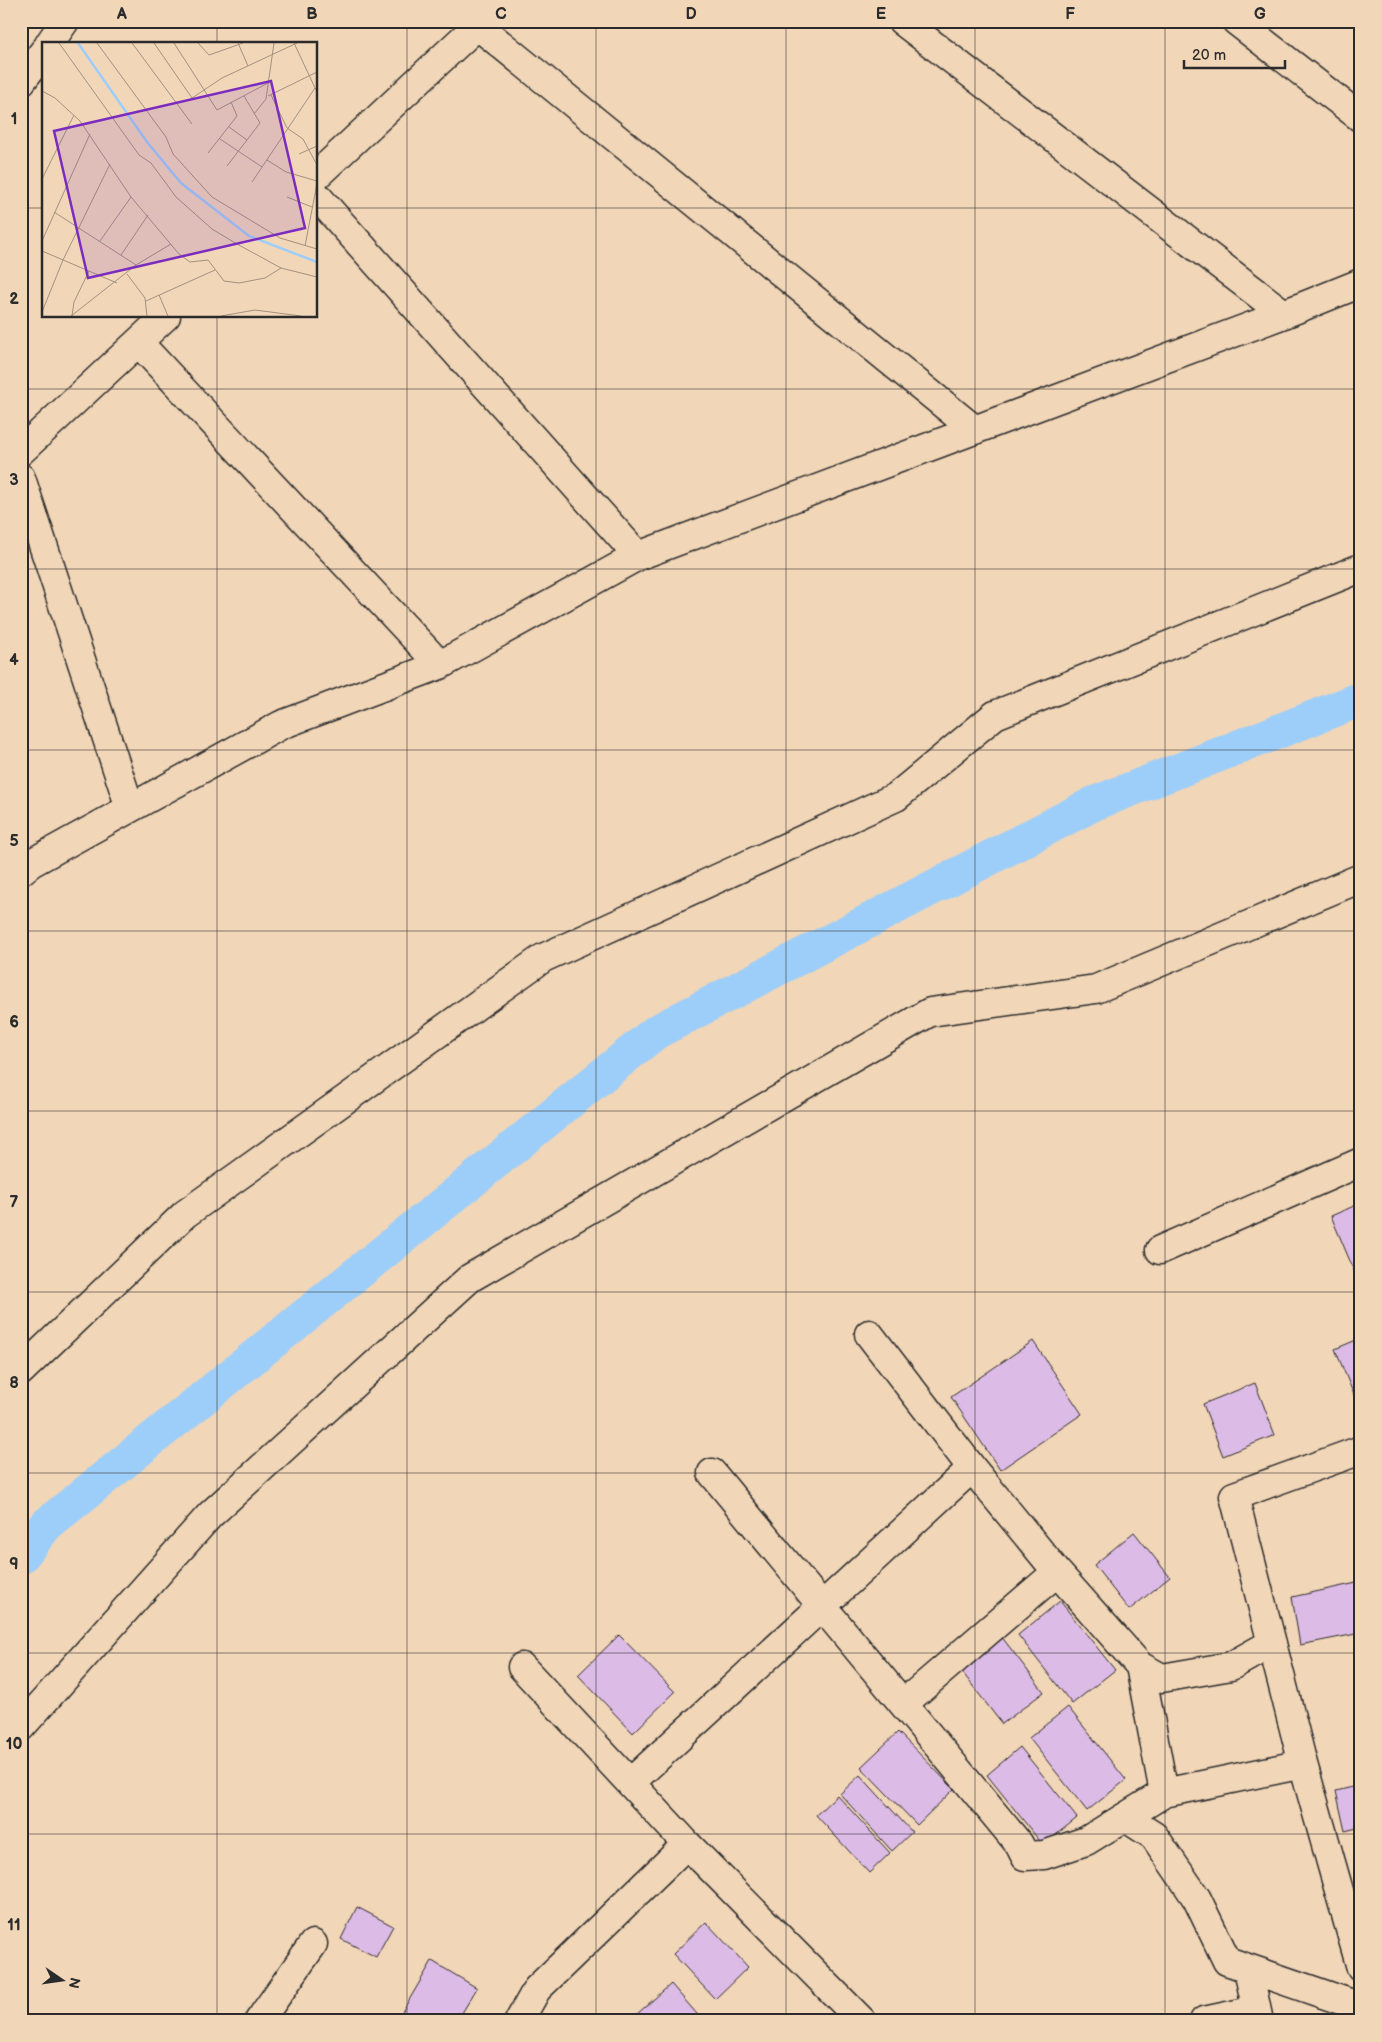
<svg xmlns="http://www.w3.org/2000/svg" width="1382" height="2042" viewBox="0 0 1382 2042" font-family="'Balsamiq Sans',sans-serif">
<style>
.lines{fill:none;stroke-linecap:round;stroke-linejoin:round}
.canal{stroke:#9dcef9;stroke-width:35}
.building{fill:#dcbbe6;stroke:#2b2b2b}
.street-casing{stroke:#2b2b2b;stroke-width:31}
.street{stroke:#f1d6b8;stroke-width:28}
.grid{fill:none;stroke:#2b2b2b;stroke-width:1;stroke-opacity:0.55}
.inset-river{fill:none;stroke:#9dcef9;stroke-width:2.5}
.inset-road{fill:none;stroke:#a29280;stroke-width:1}
.view{fill:#7b2cbf;fill-opacity:0.15;stroke:#7b2cbf;stroke-width:2.5}
.inset-edge{fill:none;stroke:#2b2b2b;stroke-width:2.5}
.neatline{fill:none;stroke:#2b2b2b;stroke-width:2}
.grid-label{font-size:16px;text-anchor:middle;font-weight:bold;fill:#2b2b2b}
</style>
<rect width="100%" height="100%" fill="#f1d6b8"/>
<filter id="ink" filterUnits="userSpaceOnUse"><feTurbulence type="fractalNoise" baseFrequency=".02" numOctaves="2"/><feDisplacementMap in="SourceGraphic" scale="10" xChannelSelector="R" yChannelSelector="G"/><feConvolveMatrix kernelMatrix="1 2 1 2 8 2 1 2 1" color-interpolation-filters="sRGB"/></filter>
<g filter="url(#ink)">
<g class="lines">
<!-- canal -->
<path class="canal" d="M 21,1557 L 46,1525 L 656,1032 L 1093,804 L 1361,699"/>
</g>
<!-- building -->
<path class="building" d="M 1361,1203 L 1361,1287 L 1331,1216 Z
M 1361,1338 L 1361,1412 L 1335,1349 Z
M 1033,1341 L 1082,1414 L 1000,1470 L 951,1397 Z
M 1255,1383 L 1275,1435 L 1223,1456 L 1203,1404 Z
M 1134,1532 L 1170,1577 L 1129,1610 L 1094,1565 Z
M 1361,1582 L 1361,1633 L 1300,1645 L 1292,1597 Z
M 1060,1601 L 1115,1670 L 1072,1704 L 1018,1635 Z
M 619,1635 L 675,1692 L 633,1733 L 578,1675 Z
M 1001,1636 L 1044,1692 L 1002,1724 L 959,1668 Z
M 1068,1707 L 1126,1780 L 1087,1811 L 1029,1738 Z
M 898,1732 L 954,1789 L 917,1825 L 861,1767 Z
M 1020,1747 L 1077,1818 L 1043,1845 L 987,1775 Z
M 860,1775 L 912,1832 L 892,1851 L 840,1794 Z
M 1361,1785 L 1361,1827 L 1345,1831 L 1336,1791 Z
M 837,1795 L 890,1853 L 869,1873 L 816,1815 Z
M 1361,1889 L 1361,1931 L 1354,1890 Z
M 357,1907 L 393,1926 L 376,1957 L 341,1939 Z
M 706,1922 L 748,1967 L 715,1999 L 673,1954 Z
M 432,1961 L 477,1988 L 459,2018 L 463,2021 L 405,2021 L 399,2017 Z
M 671,1984 L 703,2021 L 643,2021 L 637,2014 Z"/>
<g class="lines">
<!-- street casing -->
<g class="street-casing">
<path id="street" d="M 472,21 L 975,430
M 902,21 L 1284,314
M 1236,21 L 1361,118
M 49,44 L 65,21
M 21,82 L 44,51
M 316,176 L 482,21
M 316,195 L 638,556
M 138,342 L 440,665
M 21,451 L 166,316
M 21,478 L 130,808
M 21,871 L 31,863 L 281,725 L 440,665 L 638,556 L 1284,314 L 1361,283
M 1160,1250 L 1361,1162
M 869,1334 L 972,1468 L 1057,1572 L 1140,1666 L 1162,1678 L 1231,1666 L 1272,1643
M 21,1371 L 185,1214 L 543,958 L 896,797 L 995,715 L 1361,568
M 1361,1450 L 1234,1496 L 1303,1764 L 1361,1968
M 712,1473 L 1019,1844 L 1025,1856 L 1044,1855 L 1086,1841 L 1164,1793 L 1303,1764
M 1140,1666 L 1164,1793
M 522,1667 L 687,1844 L 862,2021
M 903,1704 L 1057,1572
M 21,1727 L 210,1515 L 470,1278 L 930,1012 L 1096,989 L 1361,878
M 630,1783 L 972,1468
M 1126,1818 L 1154,1836 L 1197,1899 L 1227,1961 L 1361,2007
M 1248,1969 L 1259,2021
M 259,2021 L 313,1944
M 519,2021 L 537,1989 L 687,1844
M 1204,2021 L 1256,2010"/>
</g>
<!-- street -->
<use href="#street" class="street"/>
</g>
</g>
<!-- grid -->
<path class="grid" d="M 217,21 L 217,44M 407,21 L 407,2021M 596,21 L 596,2021M 786,21 L 786,2021M 975,21 L 975,2021M 1165,21 L 1165,2021M 21,208 L 44,208M 316,208 L 1361,208M 217,316 L 217,2021M 21,389 L 1361,389M 21,569 L 1361,569M 21,750 L 1361,750M 21,931 L 1361,931M 21,1111 L 1361,1111M 21,1292 L 1361,1292M 21,1473 L 1361,1473M 21,1653 L 1361,1653M 21,1834 L 1361,1834"/>
<!-- overview -->
<g transform="translate(42 42)">
<rect width="275" height="275" fill="#f1d6b8"/>
<path class="inset-river" d="M 36,1 L 105,100 L 139,141 L 207,194 L 275,220"/>
<path class="inset-road" d="M 17,1 L 97,113 L 109,121 L 134,155 L 170,187 L 195,202 L 239,226 L 275,235M 55,1 L 124,95 L 131,112 L 170,155 L 238,196 L 275,207M 90,1 L 150,82M 112,1 L 150,56 L 180,36 L 255,1M 132,1 L 175,68 L 226,41M 156,1 L 167,13 L 201,1M 196,1 L 206,24M 252,1 L 274,48M 0,49 L 13,56 L 38,79 L 89,155 L 137,212 L 148,220 L 166,218 L 182,239 L 197,241 L 223,236 L 239,226M 229,53 L 245,86 L 261,97 L 275,123M 226,54 L 275,30M 212,72 L 224,57 L 232,1M 187,85 L 205,98M 178,97 L 220,125M 166,111 L 195,74 L 189,60M 257,112 L 275,104M 225,118 L 244,130 L 275,139 L 273,152M 185,124 L 218,81 L 202,54M 0,137 L 32,73M 210,140 L 273,46M 245,155 L 270,165M 12,170 L 94,223M 0,199 L 48,92M 58,199 L 89,155M 263,204 L 273,152 L 275,152M 0,209 L 75,241M 79,213 L 106,173M 85,232 L 103,256 L 105,274M 117,253 L 126,274M 104,259 L 173,228M 0,270 L 21,218 L 68,122M 29,274 L 94,223 L 129,202M 30,274 L 32,260 L 47,229M 179,274 L 213,268 L 259,274"/>
<path class="view" d="M 229,39 L 263,186 L 46,236 L 12,89 Z"/>
<rect width="275" height="275" class="inset-edge"/>
</g>
<!-- margin -->
<rect width="1382" height="2042" fill="none" stroke="#f1d6b8" stroke-width="55"/>
<!-- north arrow -->
<g transform="translate(62 1980) rotate(103)" stroke="#f1d6b8" stroke-width="4" paint-order="stroke">
<path d="M0-4L9 19L0 12L-9 19Z" fill="#2b2b2b"/>
<text y="-8" font-size="14" font-weight="bold" text-anchor="middle" fill="#2b2b2b">N</text>
</g>
<!-- scale -->
<path d="M1184 60v8h101v-8" fill="none" stroke="#2b2b2b" stroke-width="2.5"/>
<text x="1192" y="60" font-size="15" fill="#2b2b2b" stroke="#f1d6b8" stroke-width="4" paint-order="stroke">20 m</text>
<rect x="28" y="28" width="1326" height="1986" class="neatline"/>
<g class="grid-label">
<text x="122" y="19">A</text>
<text x="312" y="19">B</text>
<text x="501" y="19">C</text>
<text x="691" y="19">D</text>
<text x="881" y="19">E</text>
<text x="1070" y="19">F</text>
<text x="1260" y="19">G</text>
<text x="14" y="124">1</text>
<text x="14" y="304">2</text>
<text x="14" y="485">3</text>
<text x="14" y="665">4</text>
<text x="14" y="846">5</text>
<text x="14" y="1027">6</text>
<text x="14" y="1207">7</text>
<text x="14" y="1388">8</text>
<text x="14" y="1569">9</text>
<text x="14" y="1749">10</text>
<text x="14" y="1930">11</text>
</g>
</svg>
